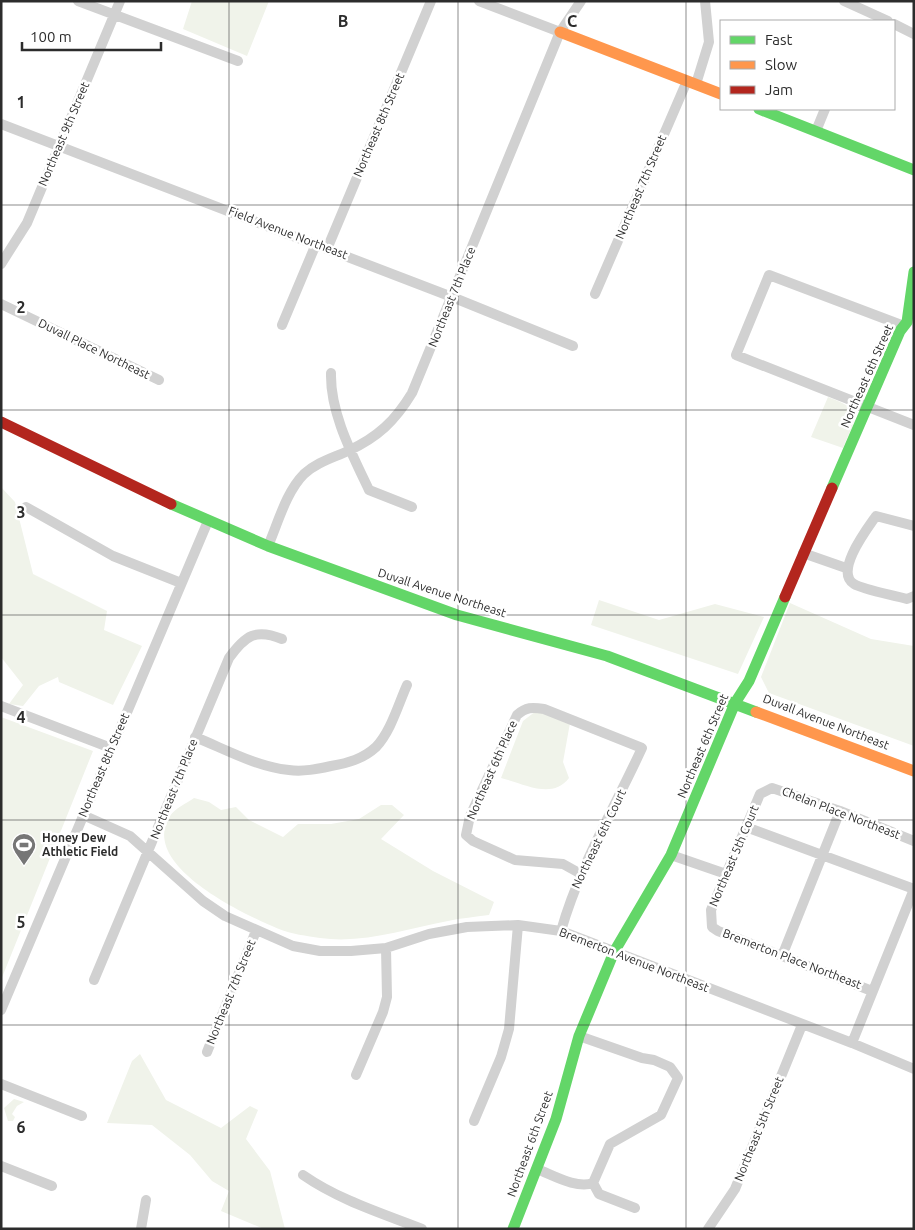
<svg xmlns="http://www.w3.org/2000/svg" width="915" height="1230" viewBox="0 0 915 1230" font-family="Ubuntu,sans-serif">
<style>
.green{fill:#f0f3ea}
.lines{fill:none;stroke-linecap:round;stroke-linejoin:round}
.street{stroke:#d1d1d1;stroke-width:10}
.fast{stroke:#63d668;stroke-width:11}
.slow{stroke:#ff974d;stroke-width:11}
.jam{stroke:#b3261e;stroke-width:11}
.grid{fill:none;stroke:#2c2c2c;stroke-width:1;stroke-opacity:0.55}
.labels{text-anchor:middle;stroke-width:5;stroke-linejoin:round;paint-order:stroke}
.street-label{font-size:12px;fill:#2c2c2c;stroke:#fff}
.poi-label{font-size:12px;font-weight:bold;fill:#2c2c2c;stroke:#fff;text-anchor:start}
.grid-label{font-size:16px;text-anchor:middle;font-weight:bold;fill:#2c2c2c;stroke:#fff;stroke-width:5;stroke-linejoin:round;paint-order:stroke}
</style>
<rect width="100%" height="100%" fill="#fff"/>
<!-- green -->
<path class="green" d="M 192,1 L 269,1 L 247,56 L 183,29 Z
M 828,397 C 866,412 857,413 843,448 L 811,437 Z
M 1,487 L 15,502 L 33,574 L 107,611 L 104,630 L 142,646 L 113,705 L 59,682 L 58,677 L 39,686 L 23,706 L 9,704 L 23,685 L 1,657 Z
M 599,600 L 659,620 L 715,604 L 764,617 L 738,674 L 591,625 Z
M 790,603 L 871,639 L 914,646 L 914,746 L 769,693 L 761,677 Z
M 536,711 L 570,723 L 563,762 L 569,778 C 552,800 525,784 501,778 L 523,721 Z
M 1,717 L 93,751 L 1,980 Z
M 194,798 L 209,802 L 221,810 L 236,807 L 249,820 L 283,837 L 298,824 L 331,824 L 359,819 L 381,805 L 392,805 L 404,815 L 381,839 L 433,871 L 494,902 L 489,915 C 475,917 461,918 448,921 C 405,929 364,944 320,938 C 307,936 291,934 279,929 C 245,915 138,865 170,816 C 174,809 187,803 194,798 Z
M 140,1054 L 166,1100 L 221,1128 L 250,1106 L 258,1110 L 246,1139 L 270,1171 L 285,1229 L 264,1229 L 221,1211 L 229,1191 L 212,1181 L 190,1155 L 152,1125 L 107,1123 L 132,1061 Z
M 14,1099 L 24,1102 L 17,1106 L 12,1114 L 15,1117 L 13,1121 L 8,1121 L 4,1108 Z"/>
<g class="lines">
<!-- street -->
<path class="street" d="M 78,1 L 238,61
M 479,1 L 560,32
M 844,1 L 888,21
M 894,24 L 914,34
M 696,84 L 709,42 L 705,1
M 1,124 L 452,297 L 573,346
M 816,131 L 825,109
M 327,249 L 431,1
M 1,264 L 27,223 L 120,1
M 595,294 L 687,81
M 1,304 L 159,380
M 282,325 L 316,244
M 904,326 L 769,275 L 736,355 L 914,425
M 331,373 C 330,413 352,454 369,490 L 412,507
M 26,507 L 113,556 L 181,583
M 914,526 L 876,516 C 867,529 834,572 854,584 C 864,590 894,595 907,599 L 914,596
M 268,546 C 278,523 286,492 304,474 C 317,462 333,458 348,451 C 378,437 395,421 412,393 L 560,32 L 581,1
M 803,553 L 846,568
M 1,706 L 111,748
M 195,737 C 225,749 257,767 289,770 C 303,772 317,769 331,766 C 348,763 363,759 376,747 C 391,731 398,705 407,685
M 83,815 L 130,836 L 203,901 L 225,916 L 293,946 L 320,951 L 351,951 L 386,948 L 429,934 L 467,927 L 518,925 L 561,931 L 852,1043 L 914,1069
M 746,827 L 914,889
M 671,855 L 726,874
M 561,931 C 579,867 614,809 642,748 L 544,709 C 532,707 526,707 517,715 L 470,816 L 466,835 L 473,841 L 515,860 L 563,864 L 581,874
M 782,956 L 840,811
M 94,980 L 229,658 C 245,636 255,628 282,639
M 872,991 L 718,931 L 712,927 L 711,910 L 760,794 L 772,788 L 840,811 L 914,841
M 1,1010 L 208,521
M 579,1036 L 642,1058 L 654,1060 L 670,1067 L 678,1078 L 661,1115 L 610,1144 L 593,1183
M 852,1043 L 914,889
M 207,1052 L 256,931
M 356,1075 L 383,1012 L 387,997 L 386,948
M 1,1084 L 82,1116
M 474,1121 L 501,1057 L 509,1029 L 518,925
M 1,1166 L 52,1186
M 537,1169 C 553,1175 576,1189 593,1183 L 599,1194 L 635,1208
M 303,1175 C 339,1200 381,1213 422,1229
M 141,1229 L 146,1200
M 708,1229 L 735,1189 L 802,1025"/>
<!-- fast -->
<path class="fast" d="M 759,109 L 914,170
M 832,488 L 900,331 L 907,322 L 914,272
M 171,504 L 268,546 L 457,615 L 607,656 L 756,712
M 513,1229 L 556,1119 L 579,1036 L 614,952 L 671,855 L 735,703 L 749,681 L 785,597"/>
<!-- slow -->
<path class="slow" d="M 560,32 L 721,94
M 756,712 L 914,771"/>
<!-- jam -->
<path class="jam" d="M 1,422 L 171,504
M 785,597 L 832,488"/>
</g>
<!-- grid -->
<path class="grid" d="M 229,1 L 229,1229M 458,1 L 458,1229M 686,1 L 686,1229M 1,205 L 914,205M 1,410 L 914,410M 1,615 L 914,615M 1,820 L 914,820M 1,1025 L 914,1025"/>
<!-- icons -->
<defs>
<g id="stadium-pin" transform="scale(1.25)"><path d="M0 17L-7.5 6A9.5 9.5 0 1 1 7.5 6Z" fill="#767676" stroke="#fff"/><path d="M0-5a6.5 5 0 1 0 0 10a6.5 5 0 1 0 0-10ZM-3.5-1.8h7v3.6h-7Z" fill="#fff"/></g>
</defs>
<g fill-rule="evenodd">
<use href="#stadium-pin" x="24" y="845"/>
</g>
<g class="labels">
<!-- street labels -->
<g class="street-label">
<text transform="translate(379 125) rotate(-67)" y="4">Northeast 8th Street</text>
<text transform="translate(64 134) rotate(-67)" y="4">Northeast 9th Street</text>
<text transform="translate(641 187) rotate(-67)" y="4">Northeast 7th Street</text>
<text transform="translate(288 233) rotate(21)" y="4">Field Avenue Northeast</text>
<text transform="translate(452 297) rotate(-68)" y="4">Northeast 7th Place</text>
<text transform="translate(94 349) rotate(26)" y="4">Duvall Place Northeast</text>
<text transform="translate(867 376) rotate(-66)" y="4">Northeast 6th Street</text>
<text transform="translate(442 593) rotate(18)" y="4">Duvall Avenue Northeast</text>
<text transform="translate(826 722) rotate(21)" y="4">Duvall Avenue Northeast</text>
<text transform="translate(703 746) rotate(-67)" y="4">Northeast 6th Street</text>
<text transform="translate(104 765) rotate(-67)" y="4">Northeast 8th Street</text>
<text transform="translate(492 770) rotate(-66)" y="4">Northeast 6th Place</text>
<text transform="translate(174 789) rotate(-68)" y="4">Northeast 7th Place</text>
<text transform="translate(841 813) rotate(21)" y="4">Chelan Place Northeast</text>
<text transform="translate(599 839) rotate(-64)" y="4">Northeast 6th Court</text>
<text transform="translate(734 856) rotate(-67)" y="4">Northeast 5th Court</text>
<text transform="translate(792 959) rotate(21)" y="4">Bremerton Place Northeast</text>
<text transform="translate(634 960) rotate(21)" y="4">Bremerton Avenue Northeast</text>
<text transform="translate(231 992) rotate(-68)" y="4">Northeast 7th Street</text>
<text transform="translate(759 1129) rotate(-68)" y="4">Northeast 5th Street</text>
<text transform="translate(530 1144) rotate(-70)" y="4">Northeast 6th Street</text>
</g>
<!-- poi labels -->
<g class="poi-label">
<text x="42" y="842">Honey Dew<tspan x="42" dy="14">Athletic Field</tspan></text>
</g>
</g>
<g class="grid-label">
<text x="343" y="27">B</text>
<text x="572" y="27">C</text>
<text x="21" y="108">1</text>
<text x="21" y="313">2</text>
<text x="21" y="518">3</text>
<text x="21" y="723">4</text>
<text x="21" y="928">5</text>
<text x="21" y="1133">6</text>
</g>
<!-- border -->
<rect width="915" height="1230" fill="none" stroke="#2c2c2c" stroke-width="5"/>
<!-- legend -->
<rect x="720" y="20" width="175" height="90" fill="#ffffff" stroke="#ababab"/>
<rect x="730" y="36" width="25" height="8" fill="#63d668" stroke="#ababab"/>
<text x="765" y="45" font-size="15" fill="#2c2c2c">Fast</text>
<rect x="730" y="61" width="25" height="8" fill="#ff974d" stroke="#ababab"/>
<text x="765" y="70" font-size="15" fill="#2c2c2c">Slow</text>
<rect x="730" y="86" width="25" height="8" fill="#b3261e" stroke="#ababab"/>
<text x="765" y="95" font-size="15" fill="#2c2c2c">Jam</text>
<!-- scale -->
<path d="M22 42v8h139v-8" fill="none" stroke="#2c2c2c" stroke-width="2.5"/>
<text x="30" y="42" font-size="15" fill="#2c2c2c" stroke="#ffffff" stroke-width="4" paint-order="stroke">100 m</text>
</svg>
